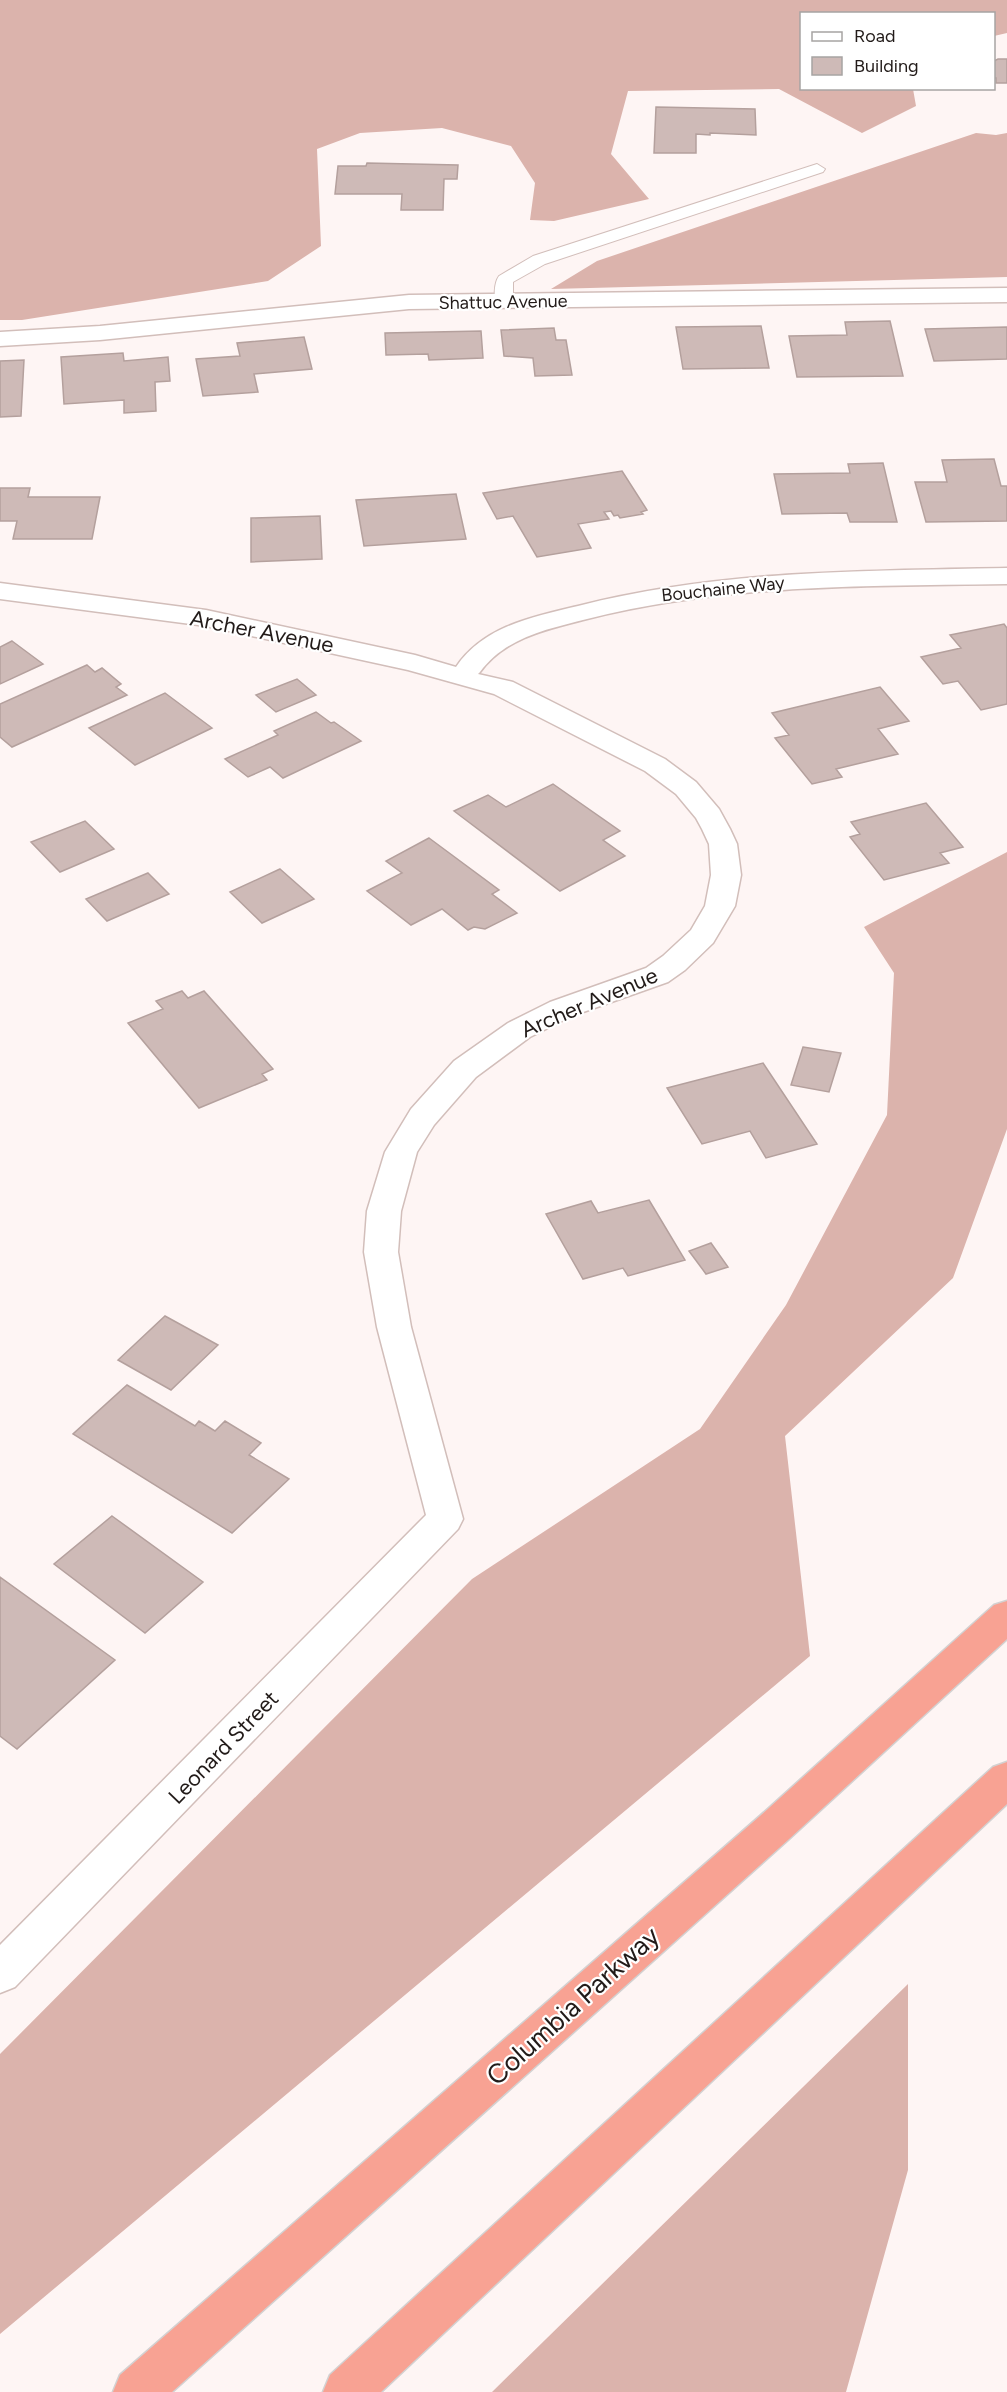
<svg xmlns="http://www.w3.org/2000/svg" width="1007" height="2392" viewBox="0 0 1007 2392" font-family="Figtree,sans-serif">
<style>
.forest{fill:#dbb3ac}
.building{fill:#cebab7;stroke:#b4a09d;stroke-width:1.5}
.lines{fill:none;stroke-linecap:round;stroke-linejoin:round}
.lane-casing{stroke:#d2beba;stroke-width:2}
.street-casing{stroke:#d2beba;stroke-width:3}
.highway-casing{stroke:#d3d1d1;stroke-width:3}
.lane{fill:#fff;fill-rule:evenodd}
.street{fill:#fff;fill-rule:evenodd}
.highway{fill:#f8a293;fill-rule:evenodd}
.labels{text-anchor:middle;stroke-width:4.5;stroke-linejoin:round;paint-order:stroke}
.far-street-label{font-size:18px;fill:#221b19;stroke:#fff}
.street-label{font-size:22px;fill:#221b19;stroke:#fff}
.near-street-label{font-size:27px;fill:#221b19;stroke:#fff}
</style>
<rect width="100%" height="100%" fill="#fef5f4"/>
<!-- forest -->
<path class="forest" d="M 0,0 L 1007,0 L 1007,33 L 994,36 L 994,14 L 802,14 L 802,88 L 913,89 L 916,106 L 862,133 L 779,89 L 628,91 L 611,154 L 649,199 L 554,221 L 530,220 L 535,183 L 511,146 L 442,128 L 360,133 L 317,149 L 321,246 L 268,281 L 22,320 L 0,320 Z
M 976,133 L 996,135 L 1007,133 L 1007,277 L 551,289 L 597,261 Z
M 1007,852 L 1007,1129 L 953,1278 L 785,1436 L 810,1656 L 0,2334 L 0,2054 L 472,1579 L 700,1429 L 786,1305 L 887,1115 L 894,973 L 864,927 Z
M 908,1984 L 908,2170 L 846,2392 L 492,2392 Z"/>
<!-- building -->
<path class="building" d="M 998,59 L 1007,59 L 1007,83 L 996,83 L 996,78 L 994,78 L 994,61 Z
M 656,107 L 755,109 L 756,135 L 710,133 L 710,135 L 696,134 L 696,153 L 654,153 Z
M 367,163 L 458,165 L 457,179 L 444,179 L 443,210 L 401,210 L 402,194 L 335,194 L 338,166 L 366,166 Z
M 890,321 L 903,376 L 797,377 L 789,336 L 847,335 L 845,322 Z
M 761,326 L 769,368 L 683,369 L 676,327 Z
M 1007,327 L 1007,359 L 934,361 L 925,329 Z
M 554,328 L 556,340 L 566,340 L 572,375 L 535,376 L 533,358 L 504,356 L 501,330 Z
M 481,331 L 483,358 L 429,360 L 428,354 L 386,355 L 385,333 Z
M 304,337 L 312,369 L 254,374 L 258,392 L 203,396 L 196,359 L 240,356 L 237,343 Z
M 123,353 L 124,361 L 168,357 L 170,381 L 155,382 L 156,411 L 124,413 L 124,400 L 64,404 L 61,357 Z
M 24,360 L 21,416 L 0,417 L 0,361 Z
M 994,459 L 1001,486 L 1007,486 L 1007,521 L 926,522 L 915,482 L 947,482 L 942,460 Z
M 883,463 L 897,522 L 850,522 L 847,513 L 782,514 L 774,474 L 850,473 L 848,464 Z
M 622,471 L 647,510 L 641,512 L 643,514 L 620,518 L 618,515 L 614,516 L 611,511 L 604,512 L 609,519 L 578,524 L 591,548 L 537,557 L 513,516 L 497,519 L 483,493 Z
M 0,488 L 30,488 L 28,497 L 100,497 L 92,539 L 13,539 L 17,521 L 0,521 Z
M 456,494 L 466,539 L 364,546 L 356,500 Z
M 320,516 L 322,559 L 251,562 L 251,518 Z
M 1004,624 L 1007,628 L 1007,704 L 981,710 L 958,681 L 943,684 L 921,657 L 961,648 L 950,635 Z
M 12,641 L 43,664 L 0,684 L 0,647 Z
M 87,665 L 95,672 L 102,668 L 121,684 L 116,687 L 127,695 L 12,747 L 0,737 L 0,704 Z
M 297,679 L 316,695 L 276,712 L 256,695 Z
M 880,687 L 909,721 L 878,729 L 898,754 L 836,769 L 842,777 L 812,784 L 775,738 L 789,735 L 772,713 Z
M 165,693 L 212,728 L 135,765 L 89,728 Z
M 316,712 L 331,723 L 334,722 L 361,741 L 283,778 L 270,767 L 248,777 L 225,759 L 278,735 L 274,731 Z
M 553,784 L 620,831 L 603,840 L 625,856 L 560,891 L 454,811 L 488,795 L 506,807 Z
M 926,803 L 963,847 L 940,853 L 949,863 L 884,880 L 850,837 L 860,834 L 851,822 Z
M 85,821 L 114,849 L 60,872 L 31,842 Z
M 429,838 L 499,890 L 492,894 L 517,913 L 485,929 L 474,927 L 468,930 L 442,909 L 411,925 L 367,891 L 402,873 L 386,861 Z
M 280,869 L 314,899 L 262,923 L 230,892 Z
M 148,873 L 169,894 L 107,921 L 86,899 Z
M 182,991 L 188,998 L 204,991 L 273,1069 L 262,1074 L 267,1080 L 199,1108 L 128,1023 L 163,1009 L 156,1001 Z
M 803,1047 L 841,1053 L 829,1092 L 791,1085 Z
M 763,1063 L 817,1144 L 766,1158 L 750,1131 L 702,1144 L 667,1088 Z
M 649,1200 L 685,1260 L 628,1276 L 623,1268 L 583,1279 L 546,1214 L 591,1201 L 598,1213 Z
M 711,1243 L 728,1267 L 706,1274 L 689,1251 Z
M 165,1316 L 218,1345 L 171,1390 L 118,1360 Z
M 127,1385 L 195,1426 L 199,1421 L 215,1431 L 225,1421 L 261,1443 L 249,1455 L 289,1479 L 232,1533 L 73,1434 Z
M 112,1516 L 203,1582 L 145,1633 L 54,1564 Z
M 0,1577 L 115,1660 L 17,1749 L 0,1736 Z"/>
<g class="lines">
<!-- lane casing -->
<g class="lane-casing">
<path id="lane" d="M 817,164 L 825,169 L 823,172 L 545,264 L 513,282 L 513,302 L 510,306 L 498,306 C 493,299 494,283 499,276 L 533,256 Z"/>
</g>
<!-- street casing -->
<g class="street-casing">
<path id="street" d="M 1007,288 L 1007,302 L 409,309 L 100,340 L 0,346 L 0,332 L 100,326 L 409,295 Z
M 1007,568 L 1007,584 C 866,586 725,584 587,619 C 548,629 506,637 480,672 L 478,674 L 513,682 L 665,759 L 696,782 L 719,809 L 730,829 L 737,844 L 741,875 L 735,906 L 713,943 L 685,970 L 668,982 L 572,1016 L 530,1037 L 476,1077 L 434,1125 L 417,1152 L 401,1211 L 398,1252 L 411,1327 L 463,1519 L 458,1529 L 15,1987 L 0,1993 L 0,1945 L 426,1515 L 377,1327 L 364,1252 L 367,1211 L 385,1152 L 411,1109 L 454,1061 L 508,1023 L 550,1002 L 646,968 L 663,956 L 691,930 L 705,906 L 711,875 L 709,844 L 702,829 L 696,818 L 676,794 L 645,771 L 494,694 L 408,670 L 206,626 L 0,599 L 0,583 L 206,610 L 415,655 L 456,667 C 484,626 532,617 578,606 C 719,570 862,571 1007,568 Z"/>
</g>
<!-- highway casing -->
<g class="highway-casing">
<path id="highway" d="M 1007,1601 L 1007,1639 L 788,1840 L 172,2392 L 113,2392 L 120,2375 L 760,1816 L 994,1605 Z
M 1007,1762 L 1007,1804 L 381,2392 L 323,2392 L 330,2375 L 993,1767 Z"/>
</g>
<!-- lane -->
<use href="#lane" class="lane"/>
<!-- street -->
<use href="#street" class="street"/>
<!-- highway -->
<use href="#highway" class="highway"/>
</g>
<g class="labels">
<!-- far-street labels -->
<g class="far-street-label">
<text transform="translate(503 302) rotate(-1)" y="6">Shattuc Avenue</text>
<text transform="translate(723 589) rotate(-6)" y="6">Bouchaine Way</text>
</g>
<!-- street labels -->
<g class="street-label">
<text transform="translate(262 631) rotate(11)" y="8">Archer Avenue</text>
<text transform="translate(589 1002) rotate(-23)" y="8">Archer Avenue</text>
<text transform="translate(223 1747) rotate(-46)" y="8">Leonard Street</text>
</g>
<!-- near-street labels -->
<g class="near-street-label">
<text transform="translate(573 2006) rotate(-42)" y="9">Columbia Parkway</text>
</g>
</g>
<!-- legend -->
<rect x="800" y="12" width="195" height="78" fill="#ffffff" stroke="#a7a4a3" stroke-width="1.5"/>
<rect x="812" y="32" width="30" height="9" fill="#ffffff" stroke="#a7a4a3" stroke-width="1.5"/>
<text x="854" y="42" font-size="18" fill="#221b19">Road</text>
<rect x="812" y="57" width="30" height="18" fill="#cebab7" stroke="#a7a4a3" stroke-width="1.5"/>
<text x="854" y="72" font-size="18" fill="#221b19">Building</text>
</svg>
